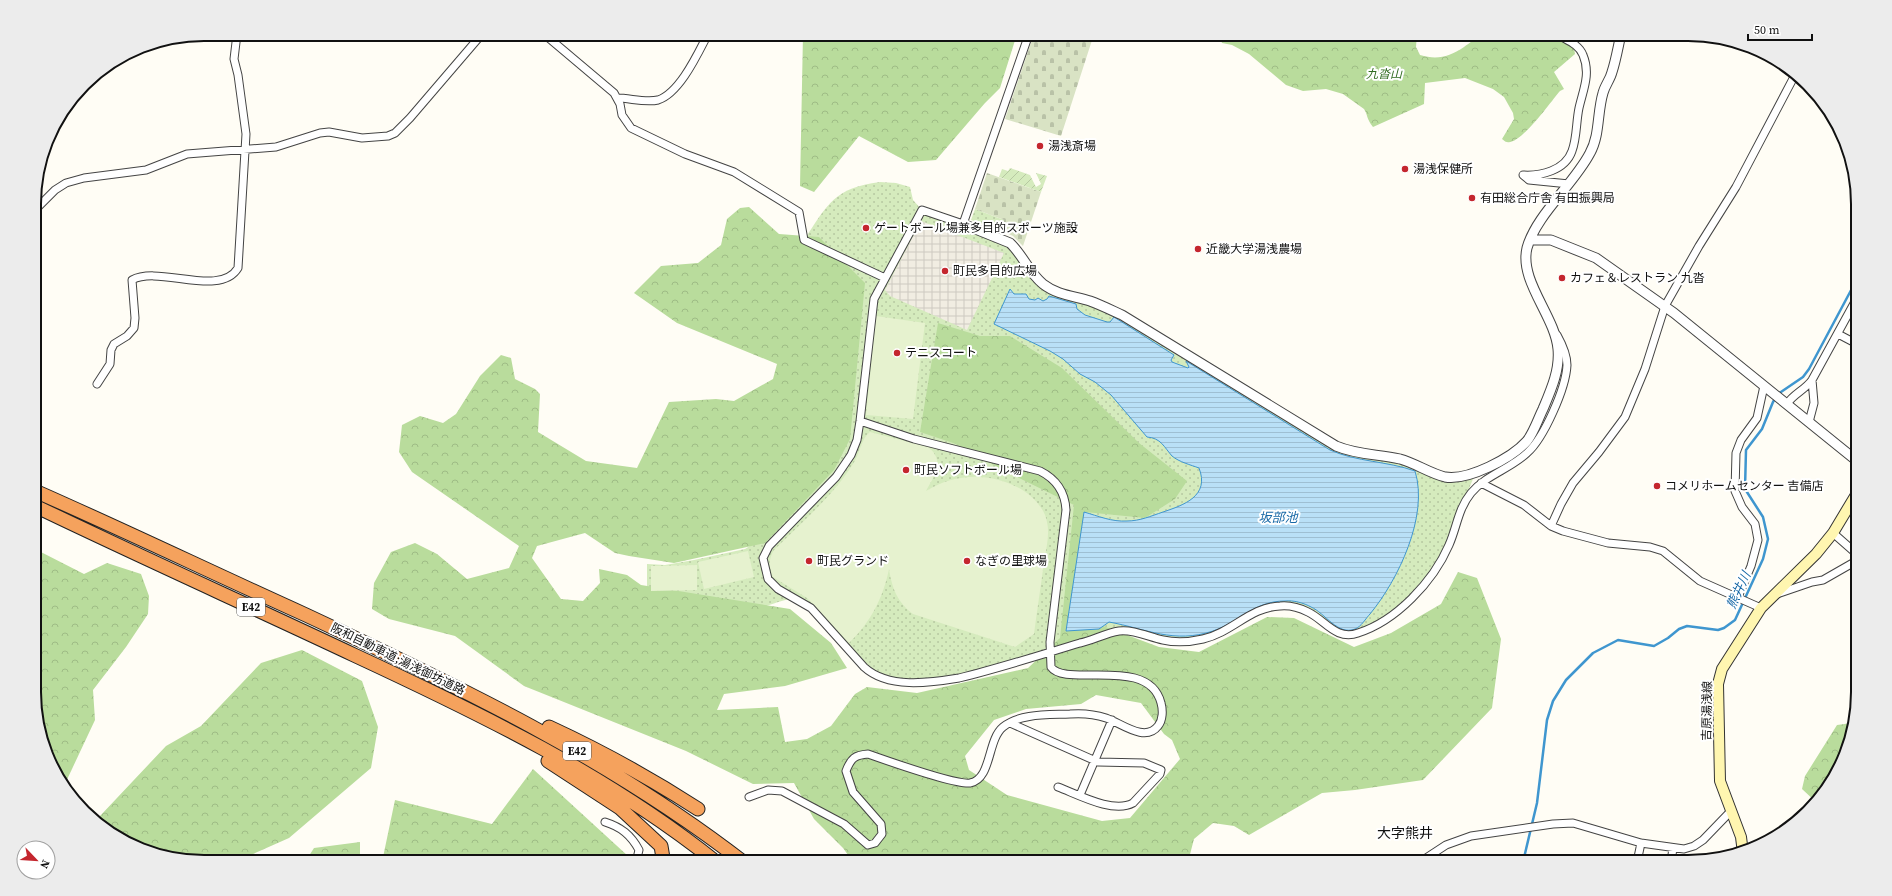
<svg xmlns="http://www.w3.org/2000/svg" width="1892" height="896" viewBox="0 0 1892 896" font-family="'Source Serif 4','Noto Sans JP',serif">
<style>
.grass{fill:url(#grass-dots)}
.forest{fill:url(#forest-crowns);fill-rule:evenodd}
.cemetery{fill:url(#cemetery-stones)}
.garden{fill:url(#garden-furrows)}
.pitch{fill:#e6f2cf}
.plaza{fill:url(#plaza-grid)}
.water{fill:url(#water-rules);stroke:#3f96cf}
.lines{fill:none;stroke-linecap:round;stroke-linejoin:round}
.stream{stroke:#3f96cf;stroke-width:2.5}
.minor-casing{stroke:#444;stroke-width:9}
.tertiary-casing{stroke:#444;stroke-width:11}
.secondary-casing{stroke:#333;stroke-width:12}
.motorway-casing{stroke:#222;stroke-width:15}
.minor{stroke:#fff;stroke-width:7}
.tertiary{stroke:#fff;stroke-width:9}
.secondary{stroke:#fff6b0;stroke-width:10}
.motorway{stroke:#f5a25d;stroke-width:13}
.poi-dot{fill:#c4262e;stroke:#fff;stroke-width:1.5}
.labels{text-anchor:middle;stroke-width:4;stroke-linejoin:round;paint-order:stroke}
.shield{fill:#fff;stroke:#585858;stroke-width:1}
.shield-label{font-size:11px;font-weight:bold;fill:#111}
.park-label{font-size:12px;font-style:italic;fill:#2f6b1f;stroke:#fff}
.poi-label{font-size:12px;fill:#111;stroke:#fff;text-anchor:start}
.street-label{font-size:12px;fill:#111;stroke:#fff}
.water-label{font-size:13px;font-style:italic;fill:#1768a6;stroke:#fff}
.quarter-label{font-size:14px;fill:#111;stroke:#fff}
.rim{fill:none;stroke:#111;stroke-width:2}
</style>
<defs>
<pattern id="grass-dots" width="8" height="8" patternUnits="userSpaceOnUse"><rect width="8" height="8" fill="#d5ebbd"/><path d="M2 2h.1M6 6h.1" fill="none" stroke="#b6c8a1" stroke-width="1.8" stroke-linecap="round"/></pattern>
<pattern id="forest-crowns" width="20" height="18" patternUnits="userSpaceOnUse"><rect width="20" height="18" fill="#b9dc9c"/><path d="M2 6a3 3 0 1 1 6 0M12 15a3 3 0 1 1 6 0" fill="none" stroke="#9ebc85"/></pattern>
<pattern id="cemetery-stones" width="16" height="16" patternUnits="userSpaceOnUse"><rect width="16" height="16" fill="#d9e3c4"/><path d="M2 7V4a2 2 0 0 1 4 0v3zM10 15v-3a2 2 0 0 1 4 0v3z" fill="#b9c2a7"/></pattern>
<pattern id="garden-furrows" width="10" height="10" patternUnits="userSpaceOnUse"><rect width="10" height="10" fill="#d5ebbd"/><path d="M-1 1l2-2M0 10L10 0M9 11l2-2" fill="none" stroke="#b6c8a1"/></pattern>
<pattern id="plaza-grid" width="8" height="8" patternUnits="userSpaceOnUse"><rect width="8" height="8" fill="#f1ede2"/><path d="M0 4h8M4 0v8" fill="none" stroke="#cecac1"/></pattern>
<pattern id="water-rules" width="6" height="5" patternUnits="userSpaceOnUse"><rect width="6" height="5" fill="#b9e0f7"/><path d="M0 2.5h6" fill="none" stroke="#9ebfd3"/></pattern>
</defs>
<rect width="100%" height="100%" fill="#fffdf5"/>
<!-- grass -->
<path class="grass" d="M 880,182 L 896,183 L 910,187 L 913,200 L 922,210 L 1003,239 L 1037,279 L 1106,308 L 1336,446 L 1387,457 L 1436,474 L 1476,472 L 1459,512 L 1456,529 L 1427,581 L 1389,616 L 1348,635 L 1307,611 L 1273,607 L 1231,629 L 1183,642 L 1127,631 L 932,682 L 878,676 C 859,657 818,609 795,600 C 787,597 773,605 765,606 L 647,601 L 647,564 L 665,565 L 694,560 L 745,549 L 756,542 L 804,240 C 828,204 834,188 880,182 Z
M 975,209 L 1004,220 L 1000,230 L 971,220 Z"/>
<!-- forest -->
<path class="forest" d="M 803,34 L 1017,34 L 1000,88 L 985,103 L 936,160 L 908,162 L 859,136 L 814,192 L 800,186 Z
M 1220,34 L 1417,34 L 1416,47 L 1420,55 C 1437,60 1449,57 1464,47 C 1469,43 1475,40 1478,34 L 1550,34 L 1574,48 L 1575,54 L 1554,72 L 1564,89 L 1560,91 C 1552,100 1520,146 1507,142 C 1505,142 1504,140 1502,139 L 1514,119 L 1513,113 L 1504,97 L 1493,89 L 1465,78 L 1425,83 L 1424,104 L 1373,127 C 1366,118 1368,115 1364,109 L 1343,94 L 1326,89 L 1303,91 L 1286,85 L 1249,54 L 1232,45 L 1222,43 L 1220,38 Z
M 749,207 L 779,234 L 819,237 L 865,283 L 850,439 L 834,470 L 765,543 L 674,563 L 629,556 L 615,553 L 585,533 L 537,546 L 532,558 L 561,599 L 583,601 L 600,583 L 599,569 L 627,575 L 641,585 L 790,609 L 831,643 L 847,668 L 785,686 L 724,694 L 717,710 L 778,707 L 785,742 L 807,739 L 831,726 L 855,694 L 867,687 L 917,693 L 1028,668 L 1060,638 L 1074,505 L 1003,470 L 956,444 L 920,432 L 938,323 L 980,336 L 1010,336 L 1062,368 L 1139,443 L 1187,481 L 1175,499 L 1145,518 L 1085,512 L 1066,631 L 1103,626 L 1159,647 L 1199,652 L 1267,617 L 1294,618 L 1354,647 L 1391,633 L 1441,604 L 1458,572 L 1477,578 L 1501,639 L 1492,708 L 1423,780 L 1355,790 L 1322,793 L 1249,835 L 1234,826 L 1213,823 L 1194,839 L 1188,862 L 1034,862 L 1029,860 L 1027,862 L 853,862 L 843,848 L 814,819 L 794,783 L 753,784 L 686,751 L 524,686 L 455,636 L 389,619 L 372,609 L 374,583 L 391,552 L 415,543 L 437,554 L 467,579 L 509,568 L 519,546 L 412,472 L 399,452 L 402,425 L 420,416 L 443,423 L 456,414 L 480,376 L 501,355 L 511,358 L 515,379 L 535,389 L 540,394 L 538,432 L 586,461 L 637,468 L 669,402 L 716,399 L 734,401 L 773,379 L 777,364 L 677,323 L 634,293 L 661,266 L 698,263 L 721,245 L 727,219 L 740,208 ZM 1096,695 L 1141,703 L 1164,734 L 1172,740 L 1180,759 L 1130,818 L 1102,821 L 1007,795 L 969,770 L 965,756 L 994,720 L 1026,709 L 1081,704 Z
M 35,549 L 84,574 L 107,563 L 141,574 L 149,596 L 148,614 L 126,647 L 93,690 L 95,720 L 64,786 L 47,757 L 35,715 Z
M 302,650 L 362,681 L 378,727 L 371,768 L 289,838 L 235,862 L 204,862 L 139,849 L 100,827 L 93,819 L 100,816 L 166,746 L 201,726 L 261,663 Z
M 1852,723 L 1845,757 L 1817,803 L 1802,789 L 1805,776 L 1837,725 Z
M 533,769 L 628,856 L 626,862 L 382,862 L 395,800 L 492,824 Z
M 360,842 L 360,862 L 305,862 L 314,848 Z"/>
<!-- cemetery -->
<path class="cemetery" d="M 1034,34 L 1094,34 L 1061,136 L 1005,119 Z
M 987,173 L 1041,192 L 1023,246 L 1013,236 L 1000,230 L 1004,220 L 975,209 Z"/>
<!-- garden -->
<path class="garden" d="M 1010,168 L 1030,175 L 1036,187 L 1041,184 L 1036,173 L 1047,176 L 1041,192 L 999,177 L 1002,169 L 1008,171 Z"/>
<!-- pitch -->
<path class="pitch" d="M 876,316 L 925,323 L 913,419 L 866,415 Z
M 870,432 L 928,447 C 946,461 934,476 926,491 C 957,472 993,472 1024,491 C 1034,498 1045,509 1047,522 C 1050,535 1046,549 1044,562 C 1041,586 1037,610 1034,634 L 1015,647 L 913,614 C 897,602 892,588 889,569 C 883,598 871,622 849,643 L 807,598 L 773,577 C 769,567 768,560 774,550 C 801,523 833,496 853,464 C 860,454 861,438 870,432 Z
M 748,551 L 754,577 L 704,589 L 698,562 Z
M 697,565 L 697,590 L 651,591 L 651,566 Z"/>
<!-- plaza -->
<path class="plaza" d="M 921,221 L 1004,253 L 967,330 L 890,296 L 885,290 Z"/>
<!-- water -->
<path class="water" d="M 1010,289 L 1014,294 L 1026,294 L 1029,299 L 1035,300 L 1038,298 L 1043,301 L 1047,299 L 1049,296 L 1076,304 L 1077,309 L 1085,315 L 1107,322 L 1110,322 L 1114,317 L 1174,355 L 1171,360 L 1172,362 L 1188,368 L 1189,367 L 1186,361 L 1330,450 C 1357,462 1387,461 1415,471 C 1429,516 1398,580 1370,614 C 1366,618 1361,627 1355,629 C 1338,636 1325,613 1311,607 C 1304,603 1293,600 1285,601 C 1254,601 1239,622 1213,631 C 1174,644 1147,629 1109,622 L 1099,629 L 1066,631 L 1084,512 C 1098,516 1112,522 1127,521 C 1140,521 1151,516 1163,512 C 1184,505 1210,496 1199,468 C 1191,465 1179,462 1172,456 C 1164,447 1161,438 1147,437 L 1111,395 L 1095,382 L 1080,374 L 1063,359 L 1050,351 L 994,324 Z"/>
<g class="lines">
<!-- stream -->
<path class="stream" d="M 1523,862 L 1537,803 L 1547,720 L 1553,701 L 1566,680 L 1593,653 L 1618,640 L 1654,646 L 1668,638 L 1679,629 L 1687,626 L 1718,630 L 1724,628 L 1735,620 L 1763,559 L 1768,539 L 1763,517 L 1745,489 L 1746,450 L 1762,429 L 1773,402 L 1778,394 L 1803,377 L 1809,369 L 1857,279"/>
<!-- minor casing -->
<g class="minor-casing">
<path id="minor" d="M 544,34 L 614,93 L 620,104 L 622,115 L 631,128 L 685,154 L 734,172 L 799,212 L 804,240 L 885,278
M 1029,34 L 963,224 L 922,210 L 874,299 L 860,421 L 857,440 L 851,455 L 836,477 L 769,546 L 763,558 L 768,579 L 778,589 L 811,608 L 864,667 C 888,689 929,683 959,678 C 1000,668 1040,655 1080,643 C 1093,640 1106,633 1119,631 C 1133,629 1149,637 1163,640 C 1176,643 1190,642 1203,639 C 1233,632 1250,607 1280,606 C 1290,605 1300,608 1308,612 C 1325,620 1336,641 1358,633 C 1396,621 1433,582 1449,545 C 1457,527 1458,509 1471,493 C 1486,475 1510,469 1527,453 C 1544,438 1566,388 1567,365 C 1567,354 1562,344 1557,335
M 1557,34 C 1566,40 1579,44 1583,55 C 1591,74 1583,90 1579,108 C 1576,122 1577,138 1572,151 C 1565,171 1540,176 1523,175 L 1529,180 L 1569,184
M 617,98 C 630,98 645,103 658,100 C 680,93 698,53 708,34
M 34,211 L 55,190 L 66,183 L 84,178 L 146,170 L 187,154 L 276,147 L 320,133 L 329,132 L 362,138 L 388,136 L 395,133 L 410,118 L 482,34
M 1838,334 L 1857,344
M 97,384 L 110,364 L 111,350 L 114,344 L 127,336 L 134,328 L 135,318 L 132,280 C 159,265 220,298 238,268 L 246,134 L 238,75 L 234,59 L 237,34
M 1787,404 C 1793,394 1805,390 1812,380 L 1857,298
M 1809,422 L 1814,403 L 1812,380
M 1481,483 L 1524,505 L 1551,526 L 1563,531 L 1608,543 L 1650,547 L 1663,551 L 1700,581 L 1761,608
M 1551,526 L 1561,504 L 1573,483 L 1599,452 L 1625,417 L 1645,369 L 1665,306 L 1699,246 L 1736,187 L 1796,73
M 1833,533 L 1858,555
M 1777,594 L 1812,582 L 1823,580 L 1858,560
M 1738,597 L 1751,566 L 1758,540 L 1755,524 L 1742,507 L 1735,491 L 1736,453 L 1741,440 L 1757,418 L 1764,386
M 1010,723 L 1098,762 L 1144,763 L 1161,770 L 1160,774 L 1133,803 C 1113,814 1077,794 1058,787
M 1080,795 L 1112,720
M 749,797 L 768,790 L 782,791 L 844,824 L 868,845 L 875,843 L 882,834 L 881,824 L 853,792 L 846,771 C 851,758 855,755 868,754 C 885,760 956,785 970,783 C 992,779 987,740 1003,727 C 1020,713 1049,715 1070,714 C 1082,713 1094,714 1106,718 C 1121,723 1145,743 1158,726 C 1163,720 1163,710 1161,703 C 1149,655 1065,688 1051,667 L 1050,642 L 1066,510 C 1065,491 1056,479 1040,471 L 914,439 L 860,421
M 605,822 C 621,827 631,835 639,850 L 636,862
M 1420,862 L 1446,845 L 1471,836 L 1553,824 L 1573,823 L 1641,843 L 1684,849 L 1694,846 L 1703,840 L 1731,811
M 1637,862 L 1641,843
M 1671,862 L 1673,848"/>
</g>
<!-- tertiary casing -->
<g class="tertiary-casing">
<path id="tertiary" d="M 963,224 L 1010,243 C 1023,255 1029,273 1043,284 C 1057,295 1074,296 1090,301 C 1101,305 1111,310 1122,315 L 1336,446 C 1357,455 1378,454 1400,459 C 1415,463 1429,473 1445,477 C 1468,481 1512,458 1527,441 C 1534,432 1538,419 1543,409 C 1551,390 1560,370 1558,349 C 1555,316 1519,281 1527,248 C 1536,215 1574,184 1590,153 C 1600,135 1597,113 1603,93 C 1605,85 1610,80 1612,72 C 1616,60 1618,47 1621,34
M 1530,240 L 1551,240 L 1596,258 L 1674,313 L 1857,461"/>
</g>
<!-- secondary casing -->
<g class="secondary-casing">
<path id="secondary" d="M 1743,853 L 1741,837 L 1720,781 L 1718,684 L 1722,669 L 1761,608 L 1816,554 L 1833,533 L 1857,493"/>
</g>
<!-- motorway casing -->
<g class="motorway-casing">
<path id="motorway" d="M 35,491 C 126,531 215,574 306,615 C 458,686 610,759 743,862
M 35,506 C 141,557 248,605 354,655 C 481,714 607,775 716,862
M 549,727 C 601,751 650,778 698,809
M 548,761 L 620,808 L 661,846 L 663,858"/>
</g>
<!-- minor -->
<use href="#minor" class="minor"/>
<!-- tertiary -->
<use href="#tertiary" class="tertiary"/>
<!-- secondary -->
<use href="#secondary" class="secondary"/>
<!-- motorway -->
<use href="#motorway" class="motorway"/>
</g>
<!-- markers -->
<g class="poi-dot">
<circle cx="1040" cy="146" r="4"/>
<circle cx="1405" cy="169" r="4"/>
<circle cx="1472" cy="198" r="4"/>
<circle cx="866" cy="228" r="4"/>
<circle cx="1198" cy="249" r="4"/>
<circle cx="945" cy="271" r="4"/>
<circle cx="1562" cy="278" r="4"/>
<circle cx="897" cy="353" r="4"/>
<circle cx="906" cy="470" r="4"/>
<circle cx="1657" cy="486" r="4"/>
<circle cx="809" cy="561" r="4"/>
<circle cx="967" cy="561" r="4"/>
</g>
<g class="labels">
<!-- shield labels -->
<g class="shield">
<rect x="237" y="598" width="28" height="18" rx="3"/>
<rect x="563" y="742" width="28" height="18" rx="3"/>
</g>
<g class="shield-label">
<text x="251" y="611">E42</text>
<text x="577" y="755">E42</text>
</g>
<!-- park labels -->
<g class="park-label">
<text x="1384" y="78">九沓山</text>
</g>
<!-- poi labels -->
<g class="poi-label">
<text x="1048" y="150">湯浅斎場</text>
<text x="1413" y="173">湯浅保健所</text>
<text x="1480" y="202">有田総合庁舎 有田振興局</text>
<text x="874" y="232">ゲートボール場兼多目的スポーツ施設</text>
<text x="1206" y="253">近畿大学湯浅農場</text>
<text x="953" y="275">町民多目的広場</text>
<text x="1570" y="282">カフェ＆レストラン 九沓</text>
<text x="905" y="357">テニスコート</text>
<text x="914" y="474">町民ソフトボール場</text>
<text x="1665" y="490">コメリホームセンター 吉備店</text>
<text x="817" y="565">町民グランド</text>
<text x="975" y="565">なぎの里球場</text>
</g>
<!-- street labels -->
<g class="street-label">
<text transform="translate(398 659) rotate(26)" y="4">阪和自動車道;湯浅御坊道路</text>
<text transform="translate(1707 711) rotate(-89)" y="4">吉原湯浅線</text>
</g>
<!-- water labels -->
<g class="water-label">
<text x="1278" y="522">坂部池</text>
<text transform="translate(1738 590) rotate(-65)" y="5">熊井川</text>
</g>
<!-- quarter labels -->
<g class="quarter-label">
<text x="1405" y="838">大字熊井</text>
</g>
</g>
<!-- crop -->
<path d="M0 0H1892V896H0ZM204 41H1688A163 163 0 0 1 1851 204V692A163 163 0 0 1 1688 855H204A163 163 0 0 1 41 692V204A163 163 0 0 1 204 41Z" fill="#ececec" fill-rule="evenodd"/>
<path class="rim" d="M204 41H1688A163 163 0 0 1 1851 204V692A163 163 0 0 1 1688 855H204A163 163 0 0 1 41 692V204A163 163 0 0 1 204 41Z"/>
<!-- north arrow -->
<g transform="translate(36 860) rotate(115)"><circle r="19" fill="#ffffff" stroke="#a0a0a0"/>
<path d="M0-3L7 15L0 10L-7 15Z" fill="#c4262e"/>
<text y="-6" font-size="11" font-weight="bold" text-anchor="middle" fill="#111111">N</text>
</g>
<!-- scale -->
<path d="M1748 34v6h64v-6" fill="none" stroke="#111111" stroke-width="2"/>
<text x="1754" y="34" font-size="12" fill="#111111" stroke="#ffffff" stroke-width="3" paint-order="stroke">50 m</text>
</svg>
